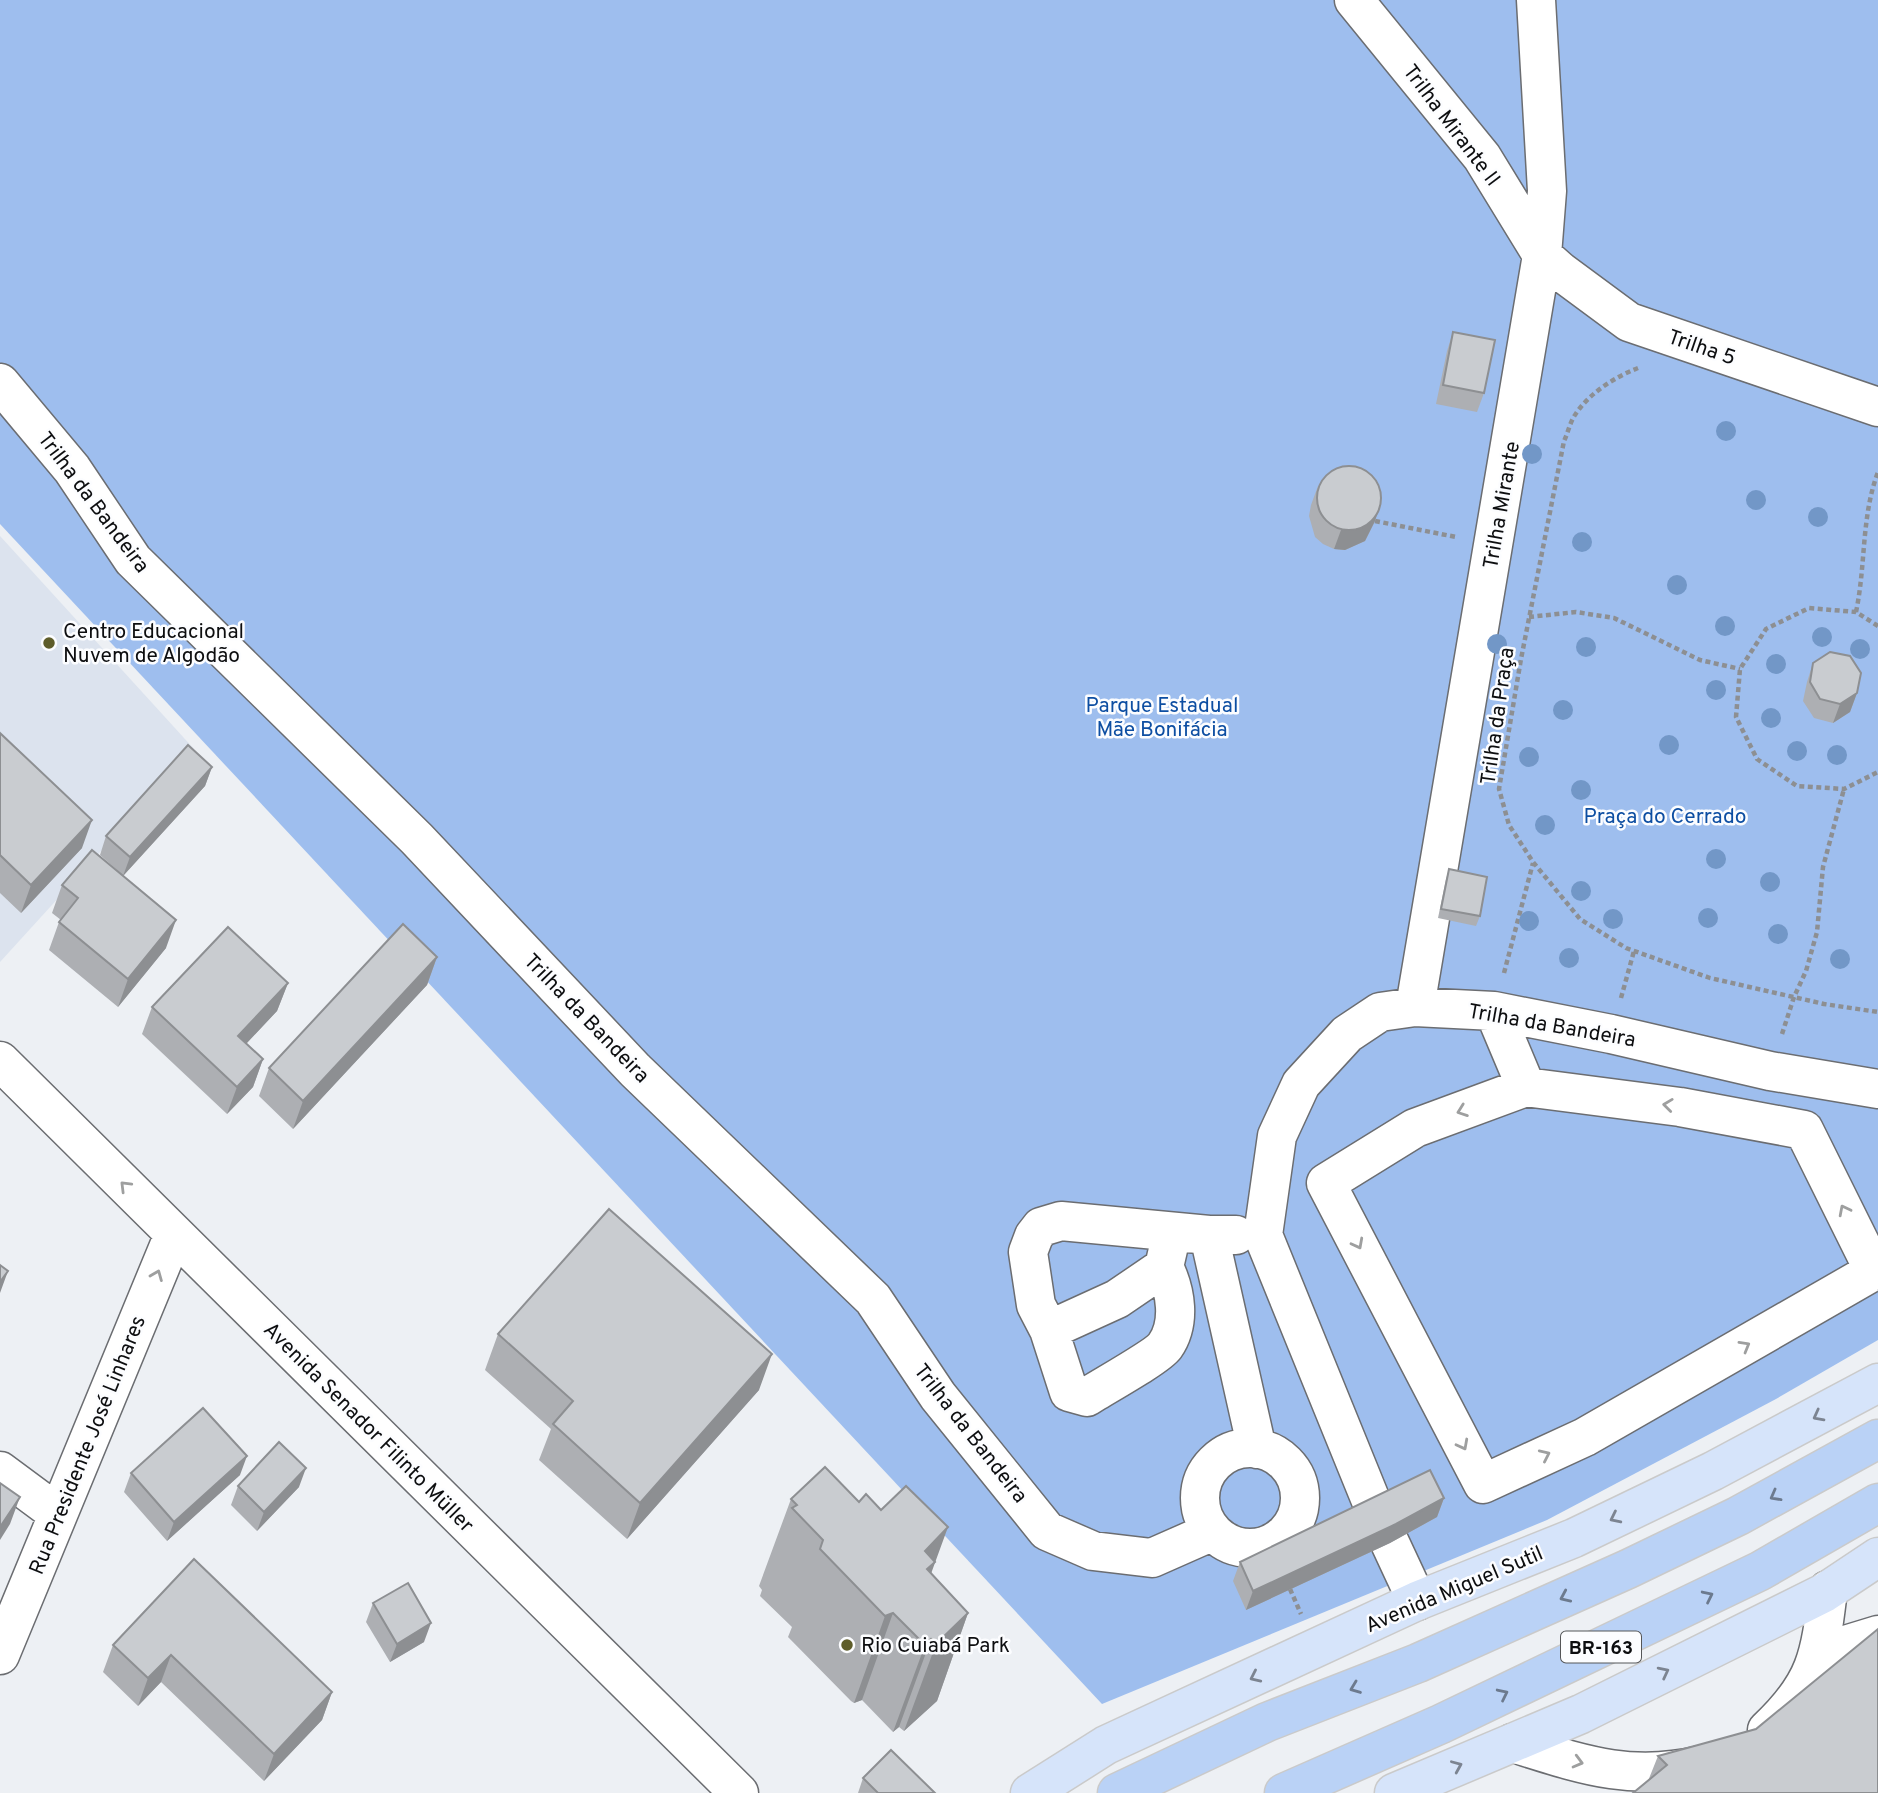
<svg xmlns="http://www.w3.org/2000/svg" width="1878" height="1793" viewBox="0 0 1878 1793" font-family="Overpass,sans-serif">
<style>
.built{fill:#dce3ee}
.green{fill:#9ebeee}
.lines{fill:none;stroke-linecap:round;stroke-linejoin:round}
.minor-casing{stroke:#6b6d71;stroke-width:41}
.major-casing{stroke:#cacaca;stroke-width:41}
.highway-casing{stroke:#cacaca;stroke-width:41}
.path{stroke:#8d8f92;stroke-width:4.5;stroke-dasharray:5 3.5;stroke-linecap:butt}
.minor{stroke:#fff;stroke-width:38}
.major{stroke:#d6e4fa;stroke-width:38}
.highway{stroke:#bad2f6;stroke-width:38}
.tree{fill:#7297c7}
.wall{fill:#adafb3}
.shaded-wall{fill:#8d8f92}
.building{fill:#c9ccd0;stroke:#8d8f92;stroke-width:2}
.oneway{stroke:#9e9f9f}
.oneway2{stroke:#7c8491}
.oneway3{stroke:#6c7a8e}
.poi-dot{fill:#5e5d2a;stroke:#fcfdff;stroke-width:2.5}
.labels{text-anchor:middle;stroke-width:5;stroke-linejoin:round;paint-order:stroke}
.shield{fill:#fcfdff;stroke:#555658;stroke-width:2}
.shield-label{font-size:19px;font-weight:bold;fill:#0d0e10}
.street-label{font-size:21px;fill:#0d0e10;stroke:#fcfdff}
.poi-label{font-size:21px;fill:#0d0e10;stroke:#fcfdff;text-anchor:start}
.park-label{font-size:21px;fill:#0d4ea2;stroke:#fcfdff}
</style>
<rect width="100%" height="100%" fill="#edf0f4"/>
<!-- built -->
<path class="built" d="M 0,536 L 194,749 L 0,962 Z"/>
<!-- green -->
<path class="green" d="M 0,0 L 1878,0 L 1878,1340 L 1776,1399 L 1547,1520 L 1102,1704 L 0,524 Z"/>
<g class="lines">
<!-- minor casing -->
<g class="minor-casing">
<path id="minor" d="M 1354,0 L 1482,157 L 1542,255 L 1560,271 L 1629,322 L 1878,407
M 0,383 L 72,469 L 133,560 L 417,839 L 635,1070 L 873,1299 L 938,1396 L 1047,1531 L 1093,1551 L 1152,1558 L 1204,1535 L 1211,1529
M 1415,1007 L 1542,255 L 1547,191 L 1536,0
M 1494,1011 L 1526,1087
M 0,1061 L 739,1793
M 1172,1232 L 1164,1267 L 1117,1299 L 1049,1330 L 1036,1305 L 1028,1252 L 1034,1236 L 1041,1227 L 1061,1221 L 1209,1235
M 1236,1235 L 1209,1235 L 1257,1449
M 1263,1235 L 1277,1136 L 1301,1084 L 1347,1034 L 1380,1012 L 1415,1007 L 1494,1011 L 1611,1034 L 1770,1071 L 1878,1089
M 1263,1235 L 1376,1513
M 1874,1271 L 1804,1130 L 1680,1107 L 1526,1087 L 1415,1128 L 1326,1183 L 1483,1484 L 1585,1437 L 1874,1271 L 1878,1264
M 1049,1330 L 1069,1392 L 1087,1397 C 1102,1387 1157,1357 1165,1346 C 1181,1323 1176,1291 1164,1267
M1200 1498a50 50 0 1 1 100 0a50 50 0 1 1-100 0Z
M 0,1471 L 58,1514
M 1390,1543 L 1417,1601
M 1819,1653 L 1878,1635
M 0,1655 L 174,1234
M 1767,1730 C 1817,1683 1820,1656 1828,1590
M 1513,1743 C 1581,1764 1629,1782 1702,1765"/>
</g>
<!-- major casing -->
<g class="major-casing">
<path id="major" d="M 1030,1793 L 1106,1745 L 1417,1601 L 1574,1538 L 1713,1471 L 1878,1383
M 1394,1793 L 1581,1714 L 1824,1593 L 1878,1557"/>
</g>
<!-- highway casing -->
<g class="highway-casing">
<path id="highway" d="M 1117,1793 L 1267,1722 L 1418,1663 L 1628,1569 L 1738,1516 L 1878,1439
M 1284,1793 L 1441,1724 L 1760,1571 L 1878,1503"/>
</g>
<!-- path -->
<path class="path" d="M 1638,368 C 1615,377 1589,393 1575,415 C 1570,422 1568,433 1564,441 L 1521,659 L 1499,789 L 1509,825 L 1533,862 L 1580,919 L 1626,948 L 1710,978 L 1824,1004 L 1878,1012
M 1375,521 L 1456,537
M 1856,612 C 1866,565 1861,517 1878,472
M 1529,617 L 1576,612 L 1614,618 L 1700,660 L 1740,669
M 1878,626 L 1856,612 L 1809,608 L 1766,629 L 1740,669 L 1736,717 L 1757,759 L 1797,786 L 1844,789 L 1878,772
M 1504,973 L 1533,863
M 1621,998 L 1634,951
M 1782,1034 L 1794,997 L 1806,971 L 1817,932 L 1823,867 L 1844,789
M 1290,1589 L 1301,1614"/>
<!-- minor -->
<use href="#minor" class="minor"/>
<!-- major -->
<use href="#major" class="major"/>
<!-- highway -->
<use href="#highway" class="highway"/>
</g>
<!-- trees -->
<g class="tree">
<circle cx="1726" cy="431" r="10"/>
<circle cx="1532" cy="454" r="10"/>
<circle cx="1756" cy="500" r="10"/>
<circle cx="1818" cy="517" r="10"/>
<circle cx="1582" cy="542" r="10"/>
<circle cx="1677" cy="585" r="10"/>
<circle cx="1725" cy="626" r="10"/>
<circle cx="1822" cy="637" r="10"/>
<circle cx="1497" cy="644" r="10"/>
<circle cx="1586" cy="647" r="10"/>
<circle cx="1860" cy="649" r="10"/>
<circle cx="1776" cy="664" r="10"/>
<circle cx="1716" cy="690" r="10"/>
<circle cx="1563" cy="710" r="10"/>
<circle cx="1771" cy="718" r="10"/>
<circle cx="1669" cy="745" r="10"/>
<circle cx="1797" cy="751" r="10"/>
<circle cx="1837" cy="755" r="10"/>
<circle cx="1529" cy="757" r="10"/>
<circle cx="1581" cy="790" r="10"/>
<circle cx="1545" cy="825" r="10"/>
<circle cx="1716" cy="859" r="10"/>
<circle cx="1770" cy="882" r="10"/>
<circle cx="1581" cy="891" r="10"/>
<circle cx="1708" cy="918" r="10"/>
<circle cx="1613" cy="919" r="10"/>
<circle cx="1529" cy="921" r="10"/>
<circle cx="1778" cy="934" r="10"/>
<circle cx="1569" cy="958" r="10"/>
<circle cx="1840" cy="959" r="10"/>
</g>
<!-- wall -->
<path class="wall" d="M 1453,332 L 1484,393 L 1477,412 L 1436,404 L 1447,351 Z
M 1318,486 L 1381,502 L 1375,521 L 1365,541 L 1345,550 L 1334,549 L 1323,544 L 1315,537 L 1309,516 L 1311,505 Z
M 1813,663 L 1857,693 L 1850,712 L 1833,723 L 1814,718 L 1803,701 L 1807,682 Z
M 0,733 L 82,848 L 21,913 L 0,893 Z
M 212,767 L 205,786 L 123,876 L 166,948 L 118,1007 L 49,950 L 59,922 L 61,920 L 52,913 L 62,885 L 117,870 L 100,855 L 106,836 Z
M 1449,869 L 1480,916 L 1476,926 L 1438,918 L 1446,879 Z
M 437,957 L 427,985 L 293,1129 L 259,1096 L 269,1068 Z
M 288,983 L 277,1011 L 246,1044 L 263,1059 L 253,1087 L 227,1114 L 142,1034 L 152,1007 Z
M 498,1334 L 759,1390 L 627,1539 L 539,1460 L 551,1429 L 485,1370 Z
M 131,1473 L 240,1475 L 167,1541 L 124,1492 Z
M 238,1486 L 299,1487 L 257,1531 L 231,1505 Z
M 1444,1498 L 1437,1517 L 1390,1543 L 1246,1610 L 1233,1581 L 1240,1562 Z
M 791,1499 L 859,1502 L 931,1574 L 968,1613 L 937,1701 L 904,1731 L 899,1727 L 893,1732 L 862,1700 L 854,1703 L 851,1701 L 788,1637 L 792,1627 L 760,1596 L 762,1590 L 759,1586 Z
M 194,1559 L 332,1692 L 322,1720 L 264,1781 L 161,1682 L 138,1706 L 103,1672 L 113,1645 Z
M 373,1603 L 424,1642 L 390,1662 L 366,1622 Z
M 1756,1729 L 1878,1793 L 1648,1781 L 1658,1756 Z
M 863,1778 L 935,1793 L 858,1793 Z"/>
<!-- shaded-wall -->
<path class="shaded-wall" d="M 1381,502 L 1375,521 L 1365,541 L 1345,550 L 1334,549 L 1341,530 Z
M 1857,693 L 1850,712 L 1833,723 L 1840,704 Z
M 212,767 L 205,786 L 123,876 L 130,857 Z
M 92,820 L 82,848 L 21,913 L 31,885 Z
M 176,920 L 166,948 L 118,1007 L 128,979 Z
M 437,957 L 427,985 L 293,1129 L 303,1101 Z
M 288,983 L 277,1011 L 228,1063 L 238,1036 Z
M 263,1059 L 253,1087 L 227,1114 L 237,1087 Z
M 8,1271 L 0,1293 L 0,1282 Z
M 772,1354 L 759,1390 L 627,1539 L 640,1503 Z
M 247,1456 L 240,1475 L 167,1541 L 174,1522 Z
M 306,1468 L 299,1487 L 257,1531 L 264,1512 Z
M 20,1497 L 10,1524 L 0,1540 L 0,1527 Z
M 1444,1498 L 1437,1517 L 1390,1543 L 1246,1610 L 1253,1591 Z
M 948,1527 L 916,1615 L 925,1551 Z
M 893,1613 L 862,1700 L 854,1703 L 885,1616 Z
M 968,1613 L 937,1701 L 904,1731 L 936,1644 Z
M 431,1623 L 424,1642 L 390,1662 L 397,1644 Z
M 931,1639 L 899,1727 L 893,1732 L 925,1645 Z
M 171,1655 L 161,1682 L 138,1706 L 148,1678 Z
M 332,1692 L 322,1720 L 264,1781 L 274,1754 Z"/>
<!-- building -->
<path class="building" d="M 1453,332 L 1495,340 L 1484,393 L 1443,385 Z
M1317 498a32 32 0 1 1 64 0a32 32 0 1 1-64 0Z
M 1830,652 L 1850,656 L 1861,673 L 1857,693 L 1840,704 L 1820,699 L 1810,682 L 1813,663 Z
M 0,733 L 92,820 L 31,885 L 0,855 Z
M 188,745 L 212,767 L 130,857 L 106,836 Z
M 92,850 L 176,920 L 128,979 L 59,922 L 78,898 L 62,885 Z
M 1449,869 L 1487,877 L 1480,916 L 1441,909 Z
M 403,924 L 437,957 L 303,1101 L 269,1068 Z
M 228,927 L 288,983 L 238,1036 L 263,1059 L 237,1087 L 152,1007 Z
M 609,1209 L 772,1354 L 640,1503 L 553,1424 L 573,1401 L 498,1334 Z
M 0,1265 L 8,1271 L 0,1282 Z
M 203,1408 L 247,1456 L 174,1522 L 131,1473 Z
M 279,1442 L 306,1468 L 264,1512 L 238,1486 Z
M 825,1467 L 859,1502 L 866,1494 L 881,1510 L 906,1486 L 948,1527 L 925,1551 L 935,1562 L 927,1569 L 968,1613 L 936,1644 L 931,1639 L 925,1645 L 893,1613 L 885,1616 L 883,1614 L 820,1549 L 823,1540 L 792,1508 L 797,1505 L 791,1499 Z
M 1430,1470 L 1444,1498 L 1396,1524 L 1253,1591 L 1240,1562 Z
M 0,1483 L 20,1497 L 0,1527 Z
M 194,1559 L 332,1692 L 274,1754 L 171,1655 L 148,1678 L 113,1645 Z
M 408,1583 L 431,1623 L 397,1644 L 373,1603 Z
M 1878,1629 L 1878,1793 L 1633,1793 L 1667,1765 L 1658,1756 L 1756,1729 Z
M 891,1750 L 935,1793 L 878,1793 L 863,1778 Z"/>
<!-- one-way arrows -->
<defs><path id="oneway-chevron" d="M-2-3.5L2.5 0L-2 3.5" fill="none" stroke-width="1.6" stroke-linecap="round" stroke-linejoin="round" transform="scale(1.75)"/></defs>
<g class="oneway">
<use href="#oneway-chevron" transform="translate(1668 1105) rotate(-173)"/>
<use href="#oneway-chevron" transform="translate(1462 1111) rotate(160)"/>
<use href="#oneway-chevron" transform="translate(125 1186) rotate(-135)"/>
<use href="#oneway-chevron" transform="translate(1844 1210) rotate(-117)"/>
<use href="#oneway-chevron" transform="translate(1358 1244) rotate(62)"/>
<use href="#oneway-chevron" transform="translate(157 1275) rotate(-68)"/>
<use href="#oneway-chevron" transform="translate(1745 1346) rotate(-30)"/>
<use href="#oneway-chevron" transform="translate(1463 1445) rotate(62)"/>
<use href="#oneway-chevron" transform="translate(1545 1455) rotate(-25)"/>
<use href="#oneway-chevron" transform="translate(1578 1762) rotate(15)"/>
</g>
<g class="oneway2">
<use href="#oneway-chevron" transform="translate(1818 1416) rotate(152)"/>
<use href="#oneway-chevron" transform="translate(1615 1518) rotate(154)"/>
<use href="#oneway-chevron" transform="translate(1664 1672) rotate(-27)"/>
<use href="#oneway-chevron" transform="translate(1255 1677) rotate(155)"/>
<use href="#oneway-chevron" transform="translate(1457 1766) rotate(-23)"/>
</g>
<g class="oneway3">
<use href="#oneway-chevron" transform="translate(1775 1496) rotate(151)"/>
<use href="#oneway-chevron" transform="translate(1708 1596) rotate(-26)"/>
<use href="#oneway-chevron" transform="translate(1565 1597) rotate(156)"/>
<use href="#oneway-chevron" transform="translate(1355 1688) rotate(159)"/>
<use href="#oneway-chevron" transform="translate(1503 1694) rotate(-26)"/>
</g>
<!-- markers -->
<g class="poi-dot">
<circle cx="49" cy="643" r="7"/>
<circle cx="847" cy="1645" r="7"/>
</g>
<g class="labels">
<!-- shield labels -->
<rect class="shield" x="1561" y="1631.5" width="80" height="31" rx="5"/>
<g class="shield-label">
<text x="1601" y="1654">BR-163</text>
</g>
<!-- street labels -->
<g class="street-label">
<text transform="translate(1452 125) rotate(53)" y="7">Trilha Mirante II</text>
<text transform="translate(1702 347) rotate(19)" y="7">Trilha 5</text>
<text transform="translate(94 502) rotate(53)" y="7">Trilha da Bandeira</text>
<text transform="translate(1501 505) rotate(-80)" y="7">Trilha Mirante</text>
<text transform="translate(1497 716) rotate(-82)" y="7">Trilha da Praça</text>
<text transform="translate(587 1018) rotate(46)" y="7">Trilha da Bandeira</text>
<text transform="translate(1552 1025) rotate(10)" y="7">Trilha da Bandeira</text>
<text transform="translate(369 1427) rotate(45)" y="7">Avenida Senador Filinto Müller</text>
<text transform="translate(971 1433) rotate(52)" y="7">Trilha da Bandeira</text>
<text transform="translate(87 1445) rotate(-68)" y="7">Rua Presidente José Linhares</text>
<text transform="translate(1454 1589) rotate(-23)" y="7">Avenida Miguel Sutil</text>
</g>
<!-- poi labels -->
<g class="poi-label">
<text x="63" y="638">Centro Educacional<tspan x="63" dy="24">Nuvem de Algodão</tspan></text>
<text x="861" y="1652">Rio Cuiabá Park</text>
</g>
<!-- park labels -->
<g class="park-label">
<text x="1162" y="712">Parque Estadual<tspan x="1162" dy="24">Mãe Bonifácia</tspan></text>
<text x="1665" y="823">Praça do Cerrado</text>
</g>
</g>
</svg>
